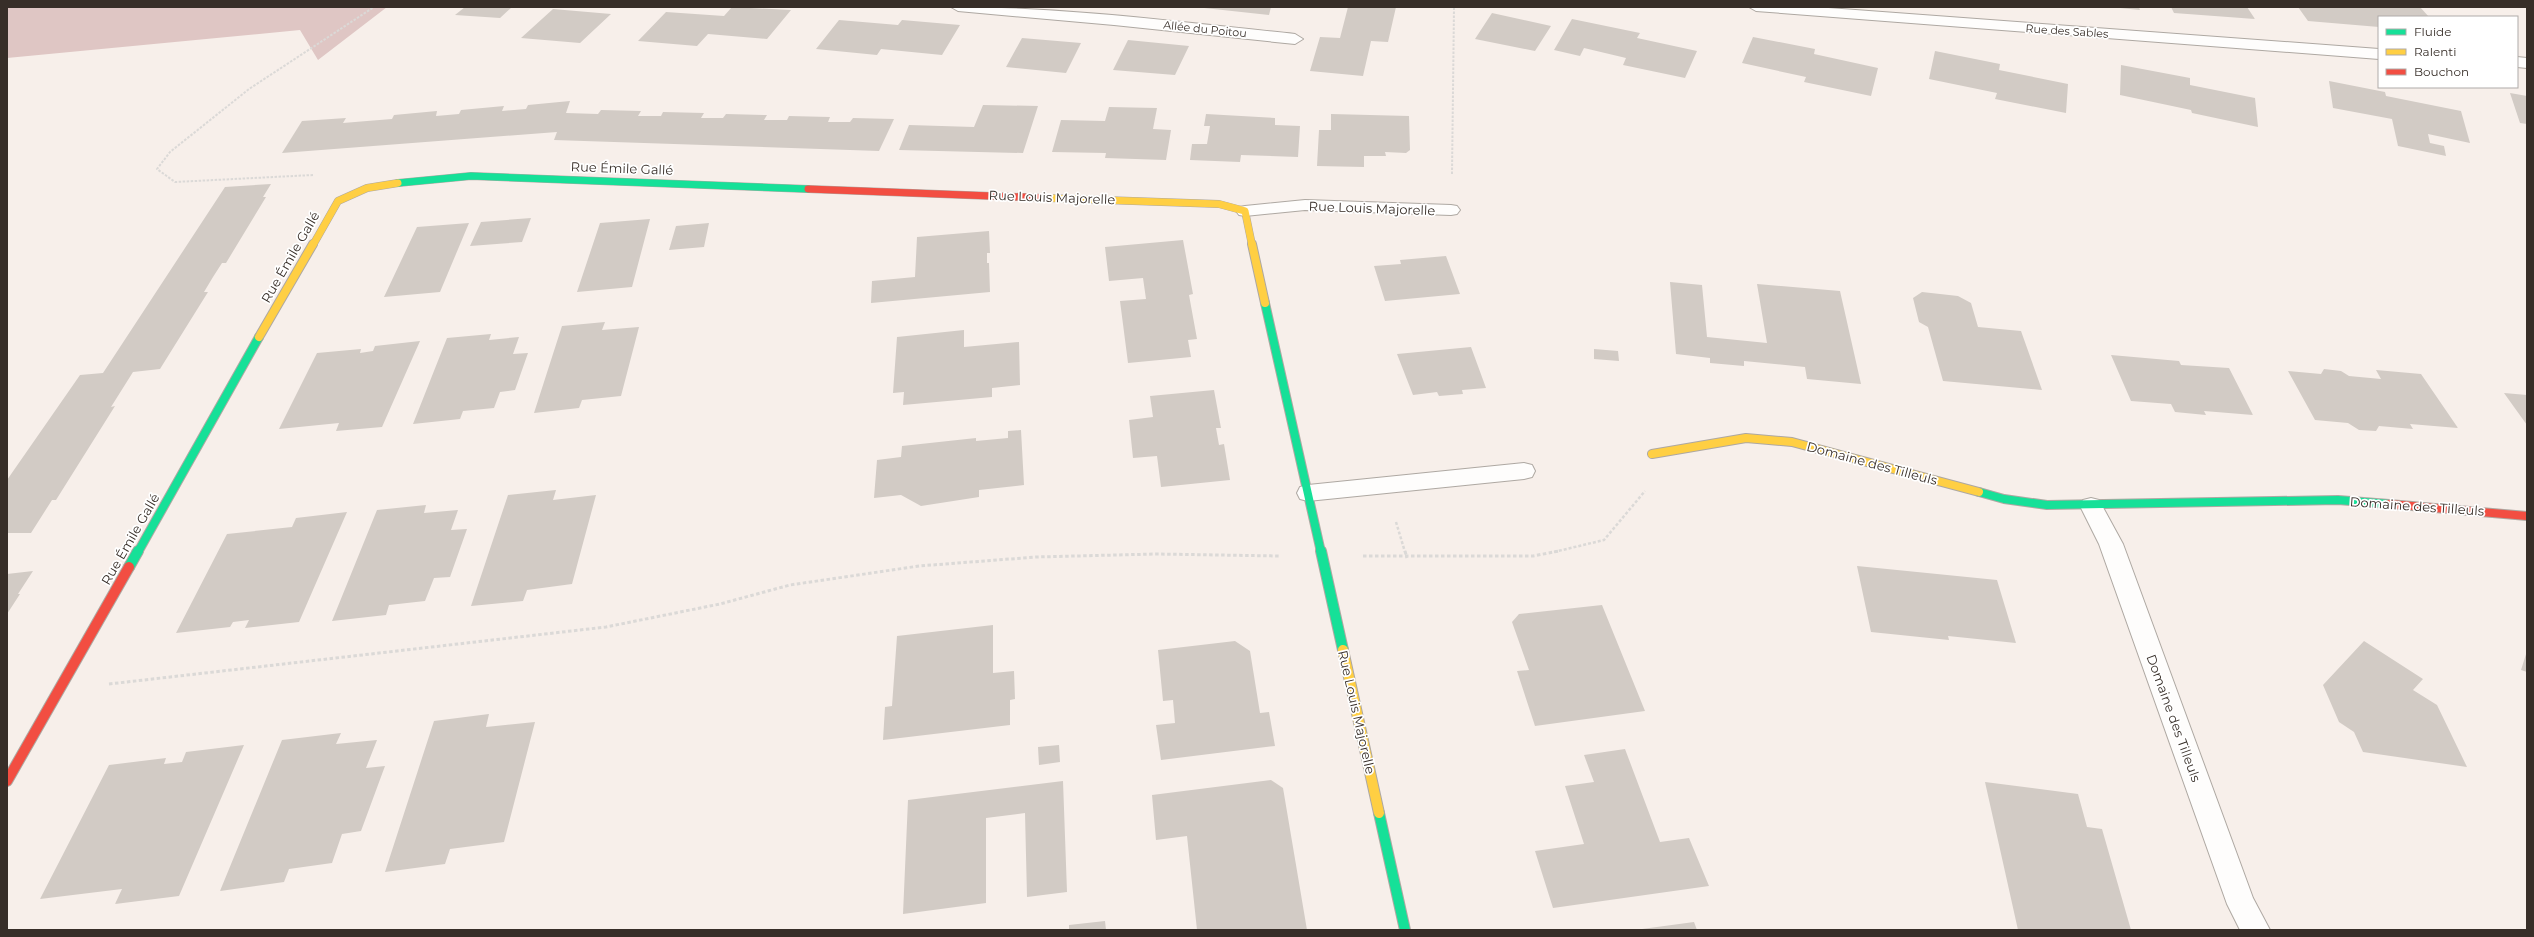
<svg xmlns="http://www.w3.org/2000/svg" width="2534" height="937" viewBox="0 0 2534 937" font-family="Montserrat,sans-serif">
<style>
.forest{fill:#dfc6c4}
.building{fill:#d2cbc5}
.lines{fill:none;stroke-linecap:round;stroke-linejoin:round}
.street-casing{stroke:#aea8a2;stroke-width:2}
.fast-far2-casing{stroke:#aea8a2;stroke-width:8}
.fast-far1-casing{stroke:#aea8a2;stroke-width:10}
.fast-casing{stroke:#aea8a2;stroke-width:12}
.slow-far2-casing{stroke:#aea8a2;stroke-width:8}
.slow-far1-casing{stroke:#aea8a2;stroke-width:10}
.slow-casing{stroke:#aea8a2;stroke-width:12}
.jam-far2-casing{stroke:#aea8a2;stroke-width:8}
.jam-far1-casing{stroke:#aea8a2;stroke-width:10}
.jam-casing{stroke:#aea8a2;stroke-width:12}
.path-far2{stroke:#dbd9d7;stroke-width:2;stroke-dasharray:2.5 1.5;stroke-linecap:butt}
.path-far1{stroke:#dbd9d7;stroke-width:2.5;stroke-dasharray:3 2;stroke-linecap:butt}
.path{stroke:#dbd9d7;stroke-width:3;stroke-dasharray:3.5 2.5;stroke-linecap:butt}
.street{fill:#fefdfc;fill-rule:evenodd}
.fast-far2{stroke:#16e098;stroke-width:7}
.fast-far1{stroke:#16e098;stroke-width:8}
.fast{stroke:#16e098;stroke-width:10}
.slow-far2{stroke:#ffcf43;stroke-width:7}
.slow-far1{stroke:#ffcf43;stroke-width:8}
.slow{stroke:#ffcf43;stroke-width:10}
.jam-far2{stroke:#f24e42;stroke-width:7}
.jam-far1{stroke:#f24e42;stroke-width:8}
.jam{stroke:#f24e42;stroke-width:10}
.labels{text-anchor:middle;stroke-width:3.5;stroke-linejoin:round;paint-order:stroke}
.far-street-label{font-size:11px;fill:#372e28;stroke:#fff}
.street-label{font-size:13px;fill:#372e28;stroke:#fff}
</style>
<rect width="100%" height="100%" fill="#f7efea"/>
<!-- forest -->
<path class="forest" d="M 7,7 L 387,7 L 318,60 L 300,30 L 7,58 Z"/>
<!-- building -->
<path class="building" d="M 465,7 L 512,7 L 500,18 L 455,15 Z
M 732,7 L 791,10 L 767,39 L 708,34 L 697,46 L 638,41 L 666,12 L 724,16 Z
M 1195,7 L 1271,7 L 1269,15 Z
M 1348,7 L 1396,7 L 1388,42 L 1371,41 L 1363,76 L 1310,71 L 1320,37 L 1340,38 Z
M 2120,7 L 2139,7 L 2140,10 L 2120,8 Z
M 2171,7 L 2247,7 L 2255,19 L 2174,13 Z
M 2298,7 L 2420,7 L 2429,17 L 2379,17 L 2379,27 L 2308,21 Z
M 553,9 L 611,14 L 580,43 L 521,38 Z
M 1492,13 L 1551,26 L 1535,51 L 1475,39 Z
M 1572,19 L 1640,33 L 1637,38 L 1697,51 L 1685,78 L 1623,65 L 1626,58 L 1584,48 L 1580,56 L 1554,50 Z
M 839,20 L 898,25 L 902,20 L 960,25 L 942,55 L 881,49 L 877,55 L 816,49 Z
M 1753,37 L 1815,49 L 1814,54 L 1878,68 L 1871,96 L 1804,82 L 1806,77 L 1742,63 Z
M 1022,38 L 1081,43 L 1066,73 L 1006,67 Z
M 1128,40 L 1189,46 L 1175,75 L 1113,70 Z
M 1935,51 L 2000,64 L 1999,70 L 2068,84 L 2066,113 L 1995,99 L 1997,93 L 1929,79 Z
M 2121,65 L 2190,78 L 2190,85 L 2255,98 L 2258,127 L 2192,113 L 2191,110 L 2120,95 Z
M 2329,81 L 2385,92 L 2386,96 L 2461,111 L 2470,143 L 2428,134 L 2430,143 L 2444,146 L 2446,156 L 2398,146 L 2392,119 L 2333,108 Z
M 2510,93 L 2527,96 L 2527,124 L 2520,123 Z
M 570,101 L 566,113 L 598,114 L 601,110 L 641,111 L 638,116 L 661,116 L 663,112 L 704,113 L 701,118 L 723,118 L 726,114 L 767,115 L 764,120 L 787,120 L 789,116 L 830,117 L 828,122 L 850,122 L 853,118 L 894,119 L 879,151 L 554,140 L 557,132 L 282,153 L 302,121 L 346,118 L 343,123 L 367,121 L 392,119 L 394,115 L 437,111 L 436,116 L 459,114 L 461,110 L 504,106 L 502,111 L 526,109 L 528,105 Z
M 983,105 L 1038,106 L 1023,153 L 899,150 L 909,125 L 974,127 Z
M 1109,107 L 1157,108 L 1153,129 L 1171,130 L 1166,160 L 1105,158 L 1106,153 L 1052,152 L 1061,120 L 1105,121 Z
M 1206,114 L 1275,118 L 1275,125 L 1300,126 L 1298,157 L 1241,155 L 1240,162 L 1190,160 L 1192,144 L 1207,144 L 1210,126 L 1204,126 Z
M 1331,114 L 1409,116 L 1410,150 L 1406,153 L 1385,152 L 1386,156 L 1364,156 L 1364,167 L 1317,166 L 1319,130 L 1331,130 Z
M 271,184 L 263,197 L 266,197 L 226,263 L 222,263 L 213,277 L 204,292 L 208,292 L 160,369 L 133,372 L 111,407 L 115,406 L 56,500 L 52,500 L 31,533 L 7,533 L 7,480 L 80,375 L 103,373 L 225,187 Z
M 531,218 L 522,242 L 470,246 L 481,222 Z
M 650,219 L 632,287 L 577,292 L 600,223 Z
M 469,223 L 440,292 L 384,297 L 417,227 Z
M 709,223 L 704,247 L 669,250 L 676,226 Z
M 989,231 L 990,253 L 987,253 L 987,263 L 989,263 L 990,292 L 871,303 L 872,281 L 915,277 L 917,237 Z
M 1183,240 L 1193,294 L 1189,295 L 1197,339 L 1188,340 L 1191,357 L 1128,363 L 1120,301 L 1146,299 L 1143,278 L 1109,281 L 1105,247 Z
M 1446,256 L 1460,294 L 1385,301 L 1374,266 L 1401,264 L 1400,260 Z
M 1670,282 L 1702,285 L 1707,337 L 1767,343 L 1757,284 L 1840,291 L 1861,384 L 1807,379 L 1805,367 L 1744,361 L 1744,366 L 1710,363 L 1710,358 L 1676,354 Z
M 1922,292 L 1958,296 L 1971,303 L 1978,327 L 2021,331 L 2042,390 L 1943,381 L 1928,327 L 1919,322 L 1913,298 Z
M 605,322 L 602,330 L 639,327 L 621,396 L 582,400 L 579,408 L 534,413 L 562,326 Z
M 964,330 L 964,347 L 1019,342 L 1020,385 L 992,388 L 992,397 L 903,405 L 904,392 L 893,393 L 897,337 Z
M 491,334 L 489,340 L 519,337 L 513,354 L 528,353 L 515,390 L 500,392 L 494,408 L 463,411 L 460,419 L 413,424 L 447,338 Z
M 420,341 L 382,427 L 336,431 L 339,423 L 279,429 L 317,353 L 361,349 L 360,353 L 373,351 L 375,346 Z
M 1471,347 L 1486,388 L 1462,390 L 1463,394 L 1439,396 L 1437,392 L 1413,395 L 1397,354 Z
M 1594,349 L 1618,351 L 1619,361 L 1594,359 Z
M 2111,355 L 2179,361 L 2181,365 L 2229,368 L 2253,415 L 2204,411 L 2206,415 L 2175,412 L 2171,404 L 2131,401 Z
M 2324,369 L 2341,371 L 2349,376 L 2381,379 L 2376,370 L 2421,374 L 2458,428 L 2410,424 L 2413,429 L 2379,426 L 2376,431 L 2359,430 L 2348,423 L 2315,420 L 2288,371 L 2321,374 Z
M 1214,390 L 1221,428 L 1216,428 L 1219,445 L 1224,444 L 1230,480 L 1161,487 L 1157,456 L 1133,458 L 1129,420 L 1153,417 L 1150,396 Z
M 2504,393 L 2527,395 L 2527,425 L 2514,407 Z
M 1021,430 L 1024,485 L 979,490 L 979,497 L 921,506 L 901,495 L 874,498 L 877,460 L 901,457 L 902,446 L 976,438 L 976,441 L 1008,438 L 1008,431 Z
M 556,490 L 553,500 L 596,495 L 572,584 L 527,590 L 523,601 L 471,606 L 508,495 Z
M 426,505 L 424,513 L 458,510 L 451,530 L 467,529 L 450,577 L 434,578 L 425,601 L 389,605 L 386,615 L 332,621 L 377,510 Z
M 347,512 L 299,622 L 245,628 L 249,620 L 233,622 L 230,627 L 176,633 L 227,534 L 292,527 L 296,518 Z
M 1857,566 L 1997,580 L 2016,643 L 1948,636 L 1949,640 L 1871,632 Z
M 33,571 L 18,594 L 20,594 L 7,614 L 7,574 Z
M 1602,605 L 1645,711 L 1535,726 L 1517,671 L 1529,670 L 1512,622 L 1519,614 Z
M 993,625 L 993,673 L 1014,671 L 1015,699 L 1010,700 L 1010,725 L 883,740 L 885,707 L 892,706 L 897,636 Z
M 1235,641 L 1250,651 L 1260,713 L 1269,712 L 1275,746 L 1161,760 L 1156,725 L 1175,723 L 1173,700 L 1163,701 L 1158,650 Z
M 2364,641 L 2423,679 L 2413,690 L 2437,705 L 2467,767 L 2363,752 L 2354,732 L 2339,722 L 2323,685 Z
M 2527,651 L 2527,672 L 2521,670 Z
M 489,714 L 486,727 L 535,722 L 504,842 L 450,849 L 445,864 L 385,872 L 434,721 Z
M 341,733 L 336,744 L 377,740 L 366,768 L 385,766 L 361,831 L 342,834 L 332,863 L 289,869 L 284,882 L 220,891 L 282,740 Z
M 244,745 L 179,896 L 115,904 L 122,889 L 40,899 L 109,765 L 166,758 L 164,764 L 182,762 L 186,752 Z
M 1059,745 L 1060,762 L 1039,765 L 1038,747 Z
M 1625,749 L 1660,842 L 1689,838 L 1709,886 L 1553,908 L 1535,851 L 1584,844 L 1565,786 L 1594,782 L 1584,755 Z
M 1271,780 L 1283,788 L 1307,930 L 1197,930 L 1187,836 L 1156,840 L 1152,795 Z
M 1063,781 L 1067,892 L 1027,897 L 1025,813 L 986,818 L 986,903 L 903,914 L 908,800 Z
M 1985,782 L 2078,794 L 2087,827 L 2102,829 L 2131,930 L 2018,930 Z
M 1105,921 L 1106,930 L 1069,930 L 1069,925 Z
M 1694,922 L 1697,930 L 1642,930 L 1642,929 Z"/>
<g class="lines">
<!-- street casing -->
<g class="street-casing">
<path id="street" d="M 951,7 C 1066,7 1180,22 1295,34 L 1303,39 L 1295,44 L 1114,25 L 958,11 Z
M 1749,7 L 1815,7 L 2379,49 L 2379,59 L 1756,11 Z
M 2517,57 L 2527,58 L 2527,68 L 2517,67 Z
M 1305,200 L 1451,205 L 1457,206 L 1460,210 L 1457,214 L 1451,215 L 1305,210 L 1245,216 L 1239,215 L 1236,211 L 1239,207 L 1245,206 Z
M 1524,463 L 1532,465 L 1535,471 L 1532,477 L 1524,479 L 1308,501 L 1300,499 L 1297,493 L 1300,487 L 1308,485 Z
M 2091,498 L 2099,500 L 2123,544 L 2253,898 L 2270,930 L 2240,930 L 2227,904 L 2099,544 L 2080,506 L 2083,500 Z"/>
</g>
<!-- fast-far2 casing -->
<g class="fast-far2-casing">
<path id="fast-far2" d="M 398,183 L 471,176 L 808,189"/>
</g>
<!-- fast-far1 casing -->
<g class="fast-far1-casing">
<path id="fast-far1" d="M 1265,303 L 1321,552
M 1979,492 L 2004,499 L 2047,505 L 2338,500 L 2389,504
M 138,552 L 259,337"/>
</g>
<!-- fast casing -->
<g class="fast-casing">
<path id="fast" d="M 1321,551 L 1343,650
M 129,567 L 138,551
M 1379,813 L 1405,930"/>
</g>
<!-- slow-far2 casing -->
<g class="slow-far2-casing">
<path id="slow-far2" d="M 1047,198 L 1219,204 L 1245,211 L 1252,245
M 313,245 L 338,201 L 367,188 L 398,183"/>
</g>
<!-- slow-far1 casing -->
<g class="slow-far1-casing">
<path id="slow-far1" d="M 1252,244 L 1265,303
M 259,337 L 313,244
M 1652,454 L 1746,438 L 1792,442 L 1979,492"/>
</g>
<!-- slow casing -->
<g class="slow-casing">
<path id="slow" d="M 1343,650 L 1379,813"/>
</g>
<!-- jam-far2 casing -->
<g class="jam-far2-casing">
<path id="jam-far2" d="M 808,189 L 1047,198"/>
</g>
<!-- jam-far1 casing -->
<g class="jam-far1-casing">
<path id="jam-far1" d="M 2389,504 L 2527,516"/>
</g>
<!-- jam casing -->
<g class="jam-casing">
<path id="jam" d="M 7,781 L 129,567"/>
</g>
<!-- path-far2 -->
<path class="path-far2" d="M 1452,174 L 1454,7
M 313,175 L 175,182 L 157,169 L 170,152 L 249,89 L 374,7"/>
<!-- path-far1 -->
<path class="path-far1" d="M 1396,522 L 1405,552
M 1554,552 L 1604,540 L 1645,491"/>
<!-- path -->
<path class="path" d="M 1405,551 L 1407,558
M 1363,556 L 1533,556 L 1559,551
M 109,684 L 606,627 L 720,604 L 790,585 L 919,566 L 1036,557 L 1156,554 L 1280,556"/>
<!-- street -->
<use href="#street" class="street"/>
<!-- fast-far2 -->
<use href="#fast-far2" class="fast-far2"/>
<!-- fast-far1 -->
<use href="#fast-far1" class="fast-far1"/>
<!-- fast -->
<use href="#fast" class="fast"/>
<!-- slow-far2 -->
<use href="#slow-far2" class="slow-far2"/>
<!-- slow-far1 -->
<use href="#slow-far1" class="slow-far1"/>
<!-- slow -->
<use href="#slow" class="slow"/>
<!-- jam-far2 -->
<use href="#jam-far2" class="jam-far2"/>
<!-- jam-far1 -->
<use href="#jam-far1" class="jam-far1"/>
<!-- jam -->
<use href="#jam" class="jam"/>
</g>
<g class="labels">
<!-- far-street labels -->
<g class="far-street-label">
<text transform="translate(1205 29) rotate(6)" y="4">Allée du Poitou</text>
<text transform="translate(2067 31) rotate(4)" y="4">Rue des Sables</text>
</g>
<!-- street labels -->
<g class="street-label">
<text transform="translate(622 168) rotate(2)" y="5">Rue Émile Gallé</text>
<text transform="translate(1052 197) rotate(2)" y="5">Rue Louis Majorelle</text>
<text transform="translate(1372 208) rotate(2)" y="5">Rue Louis Majorelle</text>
<text transform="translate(290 257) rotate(-60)" y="5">Rue Émile Gallé</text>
<text transform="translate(1872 463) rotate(15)" y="5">Domaine des Tilleuls</text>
<text transform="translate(2417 506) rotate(4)" y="5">Domaine des Tilleuls</text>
<text transform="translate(130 539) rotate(-60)" y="5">Rue Émile Gallé</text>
<text transform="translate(1357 712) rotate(77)" y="5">Rue Louis Majorelle</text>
<text transform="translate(2174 718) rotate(70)" y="5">Domaine des Tilleuls</text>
</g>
</g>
<!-- border -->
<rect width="2534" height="937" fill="none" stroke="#372e28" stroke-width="16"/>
<!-- legend -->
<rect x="2378" y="16" width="140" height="72" fill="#ffffff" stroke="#afaba9"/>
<rect x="2386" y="29" width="20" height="6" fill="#16e098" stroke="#afaba9"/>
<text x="2414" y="36" font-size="12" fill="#372e28">Fluide</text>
<rect x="2386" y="49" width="20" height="6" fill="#ffcf43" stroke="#afaba9"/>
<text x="2414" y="56" font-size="12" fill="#372e28">Ralenti</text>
<rect x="2386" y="69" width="20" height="6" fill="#f24e42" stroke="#afaba9"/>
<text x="2414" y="76" font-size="12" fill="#372e28">Bouchon</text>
</svg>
